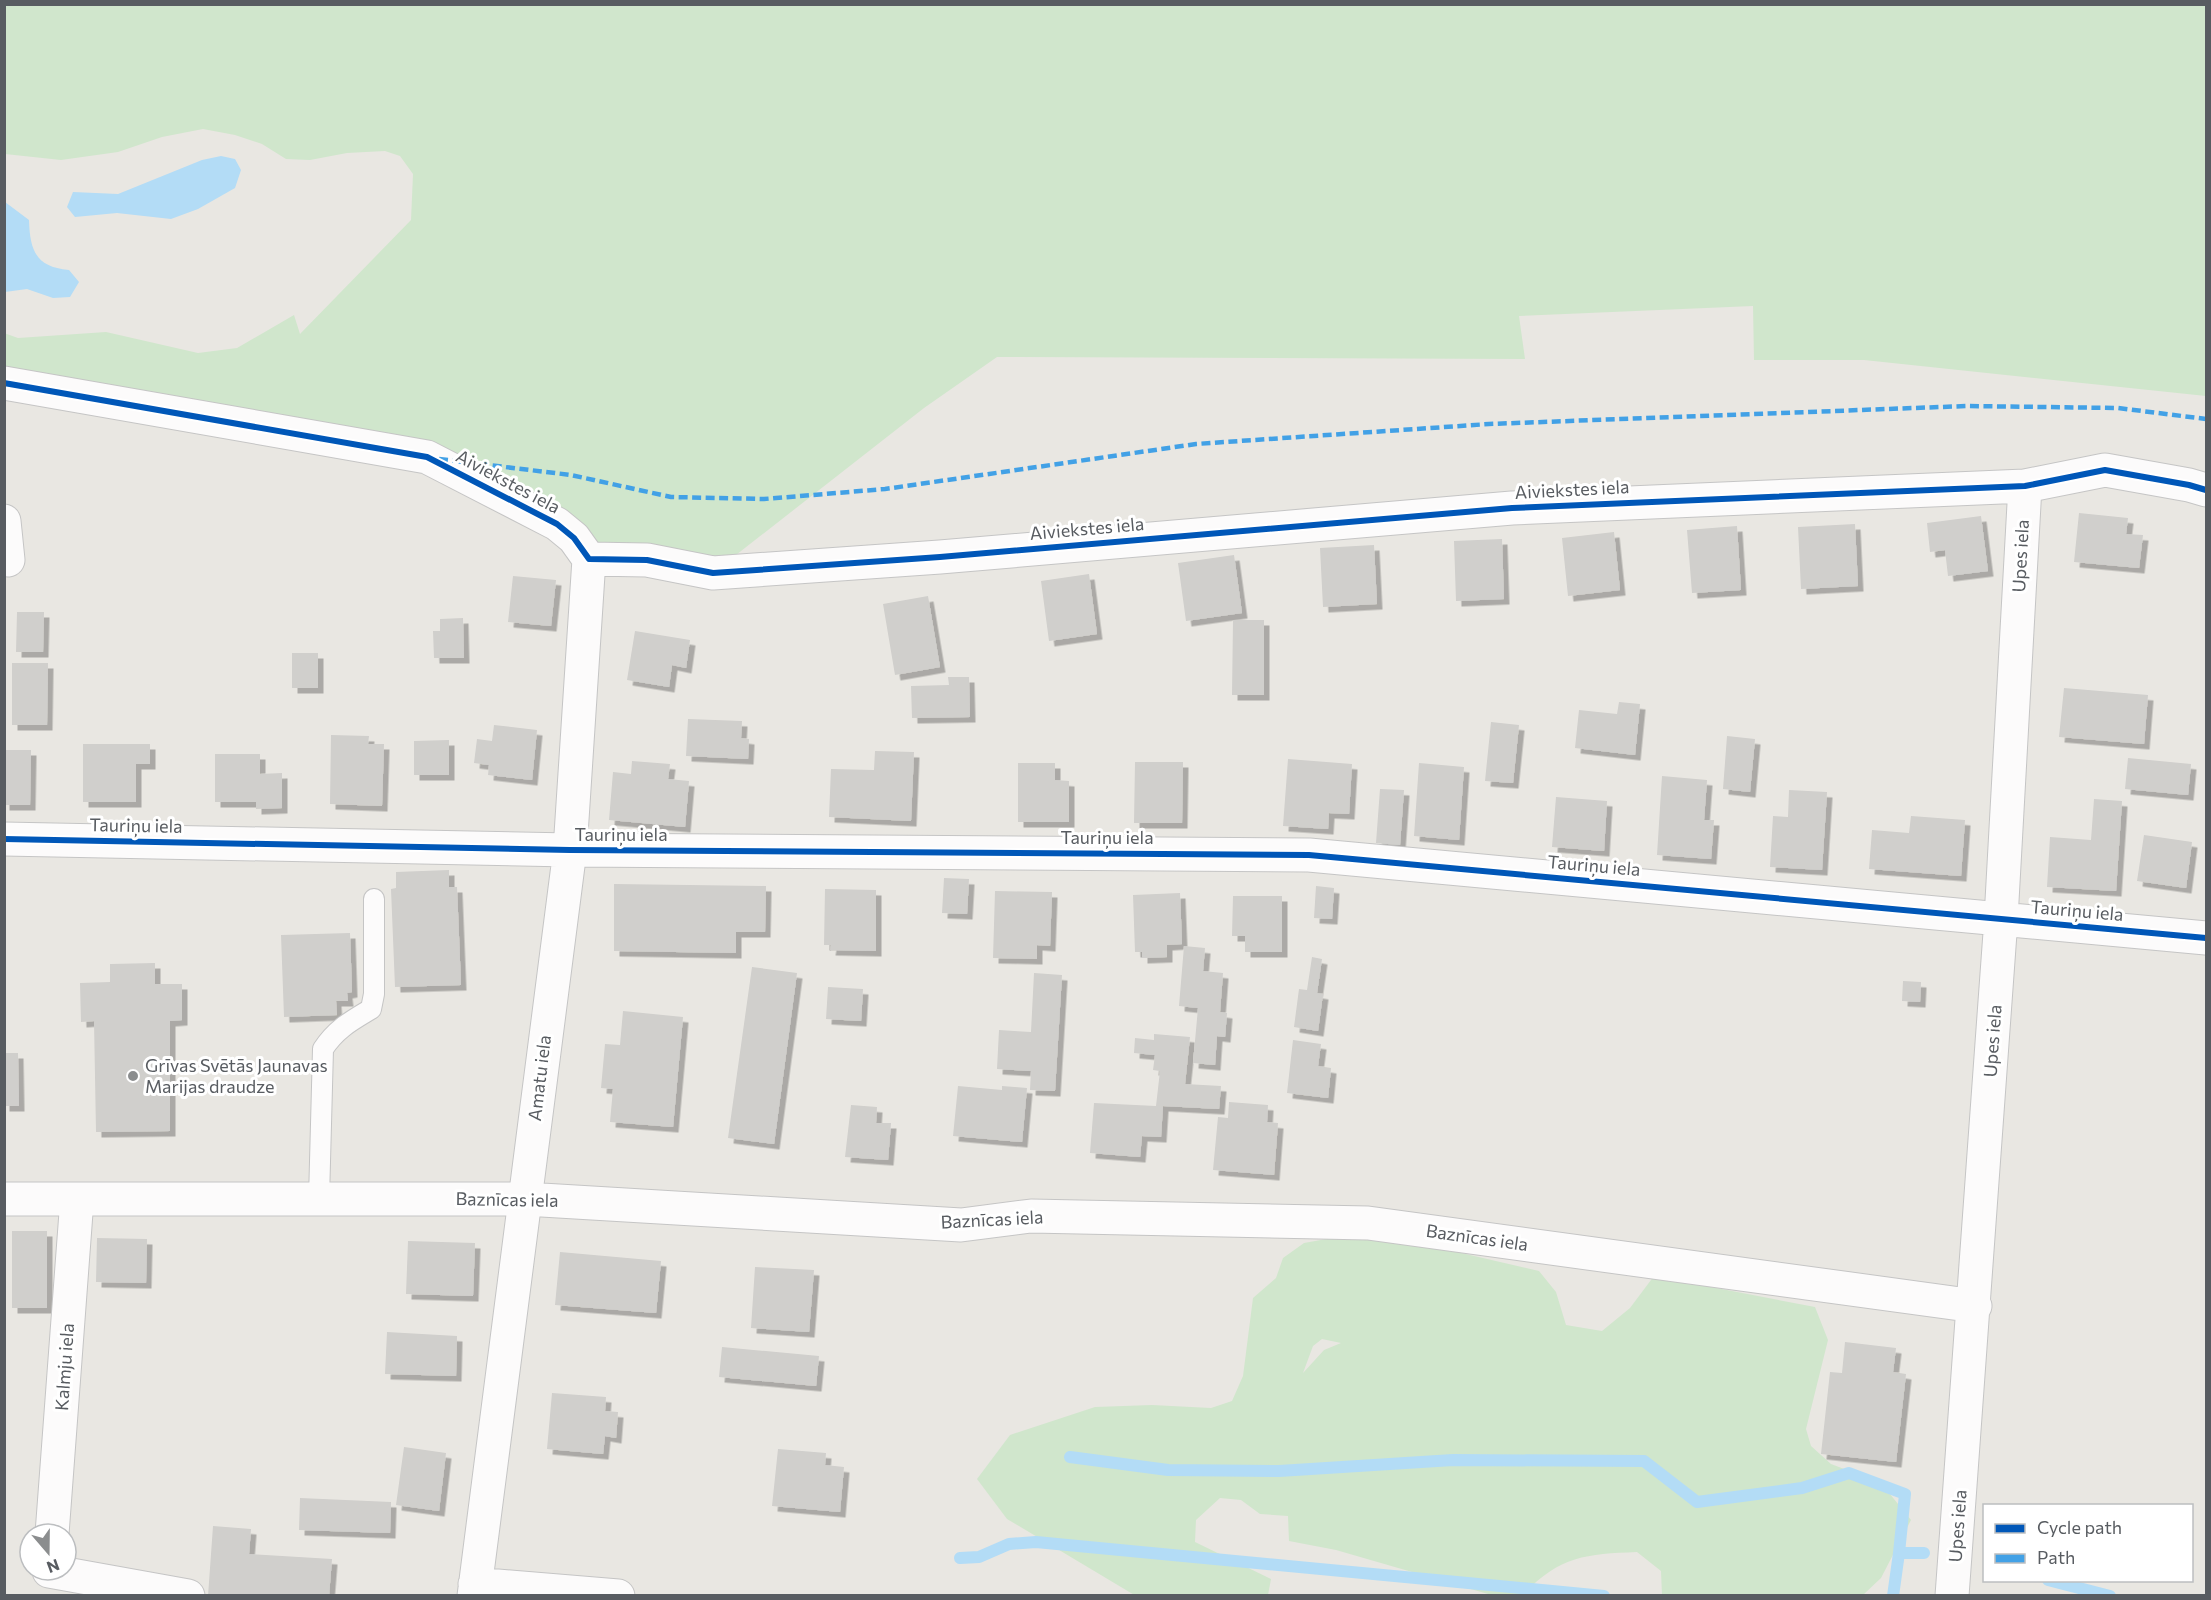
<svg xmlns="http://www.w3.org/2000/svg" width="2211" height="1600" viewBox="0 0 2211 1600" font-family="Commissioner,sans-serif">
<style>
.green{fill:#d0e6cc;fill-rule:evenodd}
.water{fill:#b3dcf6}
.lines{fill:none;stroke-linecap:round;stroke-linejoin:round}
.stream{stroke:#b3dcf6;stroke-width:12}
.building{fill:#d0cfcc;filter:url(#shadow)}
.service-casing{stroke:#c5c5c5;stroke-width:22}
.minor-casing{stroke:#c5c5c5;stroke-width:35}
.service{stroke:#fcfbfb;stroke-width:20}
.minor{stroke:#fcfbfb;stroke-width:33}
.quiet{stroke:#42a1e6;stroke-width:4.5;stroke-dasharray:9 4.5;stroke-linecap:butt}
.cycleway-casing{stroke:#fff;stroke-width:10}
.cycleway{stroke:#0057b8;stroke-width:6}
.poi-dot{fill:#8b8d8e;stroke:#fff;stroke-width:2}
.labels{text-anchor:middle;stroke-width:6;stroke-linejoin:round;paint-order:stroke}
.street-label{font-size:18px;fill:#585c61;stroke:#fff}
.poi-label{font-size:18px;fill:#585c61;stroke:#fff;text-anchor:start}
</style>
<defs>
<filter id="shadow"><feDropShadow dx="5.5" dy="5.5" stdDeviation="0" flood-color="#0004"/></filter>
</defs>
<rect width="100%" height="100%" fill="#e9e7e2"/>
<!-- green -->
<path class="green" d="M 5,5 L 2206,5 L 2206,396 L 1864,360 L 1754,360 L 1753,306 L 1519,316 L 1525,359 L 997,357 L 924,408 L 713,573 L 589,559 L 427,457 L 5,383 L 4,333 L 18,338 L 106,332 L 198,353 L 237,348 L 294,315 L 300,334 L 411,220 L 413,174 L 400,156 L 385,151 L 347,153 L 310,160 L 286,159 L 262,144 L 235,135 L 203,129 L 162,137 L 118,152 L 61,160 L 5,154 Z
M 1343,1236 L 1457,1252 L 1539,1271 L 1556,1292 L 1566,1325 L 1602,1331 L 1630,1308 L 1654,1276 L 1815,1307 L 1828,1340 L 1806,1429 L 1811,1446 L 1831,1464 L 1881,1483 L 1911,1520 L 1881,1578 L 1863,1595 L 1662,1595 L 1661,1571 L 1637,1552 C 1586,1554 1559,1556 1523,1595 L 1495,1596 L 1336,1550 L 1289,1541 L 1288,1516 L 1260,1514 L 1241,1500 L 1220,1498 L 1196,1520 L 1195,1542 L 1271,1579 L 1268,1595 L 1136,1596 L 1007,1519 L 977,1479 L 1010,1435 L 1095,1407 L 1152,1405 L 1211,1408 L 1232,1401 L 1243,1376 L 1253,1298 L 1276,1278 L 1283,1258 L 1304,1243 ZM 1322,1339 L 1341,1343 L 1324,1350 L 1303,1373 L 1313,1346 Z"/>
<!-- water -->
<path class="water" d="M 221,156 L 235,159 L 241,170 L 235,188 L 198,209 L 171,219 L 117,213 L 75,217 L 67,207 L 73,192 L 118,194 L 202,160 Z
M 5,202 L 29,220 C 30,251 36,267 69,270 L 79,282 L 70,297 L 53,298 L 27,289 L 5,292 Z"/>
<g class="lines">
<!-- stream -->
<path class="stream" d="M 1070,1457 L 1168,1470 L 1279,1471 L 1453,1460 L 1644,1461 L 1697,1502 L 1802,1488 L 1849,1473 L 1905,1494 L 1899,1553
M 960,1558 L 979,1557 L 1009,1544 L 1036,1542 L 1604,1596
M 2048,1580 L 2110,1596
M 1893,1596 L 1899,1553 L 1924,1553"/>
</g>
<!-- building -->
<path class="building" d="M 2079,513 L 2128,518 L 2126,534 L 2143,535 L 2139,568 L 2074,562 Z
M 1981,516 L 1988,571 L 1948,576 L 1945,550 L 1930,552 L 1927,523 Z
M 1855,524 L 1858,586 L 1801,589 L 1798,527 Z
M 1737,526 L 1741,590 L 1692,593 L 1687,530 Z
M 1614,532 L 1620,590 L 1568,596 L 1562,538 Z
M 1502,539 L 1504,599 L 1456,601 L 1454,541 Z
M 1374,545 L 1377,604 L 1323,607 L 1320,548 Z
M 1234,555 L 1242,613 L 1186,621 L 1178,563 Z
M 1089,574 L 1097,634 L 1049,641 L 1041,581 Z
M 513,576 L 556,580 L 551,626 L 508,622 Z
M 928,596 L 940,667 L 895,675 L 883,604 Z
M 17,612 L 44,612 L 43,652 L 16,652 Z
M 463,618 L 464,658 L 434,658 L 433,631 L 440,631 L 440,619 Z
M 1233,620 L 1264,620 L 1264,695 L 1232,695 Z
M 635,631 L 690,640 L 686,668 L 672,665 L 669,687 L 627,680 Z
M 292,653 L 318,653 L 318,688 L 292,688 Z
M 12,663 L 48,663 L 47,725 L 12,725 Z
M 948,677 L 969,677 L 970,717 L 912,718 L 911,686 L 949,685 Z
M 2064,688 L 2148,695 L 2144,744 L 2059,737 Z
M 1619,702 L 1640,704 L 1635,755 L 1575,748 L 1579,710 L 1617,714 Z
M 688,719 L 742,721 L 741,738 L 749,739 L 748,759 L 686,756 Z
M 1491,722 L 1519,725 L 1513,783 L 1485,781 Z
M 494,725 L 537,730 L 532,780 L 488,775 L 489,765 L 474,763 L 477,739 L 492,741 Z
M 331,735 L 369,736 L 368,744 L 384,744 L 382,806 L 330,804 Z
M 1727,736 L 1755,739 L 1750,792 L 1723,789 Z
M 449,740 L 449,775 L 414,775 L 414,741 Z
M 83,744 L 150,744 L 150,764 L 136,764 L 136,802 L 83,802 Z
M 4,750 L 31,750 L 30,805 L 4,805 Z
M 875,751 L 914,752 L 911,821 L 829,817 L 831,769 L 874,770 Z
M 215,754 L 260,754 L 260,774 L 282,773 L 282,808 L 256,809 L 256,802 L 215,802 Z
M 2128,758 L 2191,764 L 2188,795 L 2125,789 Z
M 1288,759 L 1352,764 L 1349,814 L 1329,813 L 1328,829 L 1283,826 Z
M 632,761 L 670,764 L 668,779 L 689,781 L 685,827 L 609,820 L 613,772 L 631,774 Z
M 1135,762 L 1183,762 L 1182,823 L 1134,823 Z
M 1018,763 L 1055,763 L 1055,780 L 1069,781 L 1069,822 L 1018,822 Z
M 1419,763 L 1464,767 L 1459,840 L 1414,836 Z
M 1662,776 L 1707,780 L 1704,820 L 1714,820 L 1711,859 L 1657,855 Z
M 1380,789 L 1404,790 L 1400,845 L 1376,843 Z
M 1789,790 L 1827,792 L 1822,870 L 1770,867 L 1773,816 L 1788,817 Z
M 1556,797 L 1607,801 L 1604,851 L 1552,847 Z
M 2094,799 L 2122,801 L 2116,891 L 2047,887 L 2050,837 L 2091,840 Z
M 1911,816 L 1965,820 L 1961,876 L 1869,869 L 1872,830 L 1909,833 Z
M 2144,835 L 2192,842 L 2186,888 L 2137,881 Z
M 449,870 L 449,887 L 457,887 L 461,985 L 395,987 L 391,889 L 396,888 L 396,872 Z
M 944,878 L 969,879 L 967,914 L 942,913 Z
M 614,884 L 766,886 L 765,932 L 736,932 L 736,953 L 614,951 Z
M 1316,886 L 1334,888 L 1332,919 L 1314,918 Z
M 825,889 L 876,890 L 876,951 L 830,950 L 831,945 L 824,945 Z
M 995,891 L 1052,892 L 1050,946 L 1037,945 L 1037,959 L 993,958 Z
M 1180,893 L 1182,944 L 1167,945 L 1167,957 L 1142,958 L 1142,952 L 1135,952 L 1133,895 Z
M 1233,896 L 1282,896 L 1282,952 L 1245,952 L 1245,936 L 1232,936 Z
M 350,933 L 352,992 L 347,993 L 348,1001 L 336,1001 L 337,1015 L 284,1017 L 281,935 Z
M 1184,946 L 1205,948 L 1203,971 L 1223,973 L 1220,1012 L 1227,1013 L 1225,1037 L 1217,1036 L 1215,1065 L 1193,1063 L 1198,1008 L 1179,1006 Z
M 1312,957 L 1322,959 L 1317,993 L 1323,994 L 1318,1031 L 1294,1027 L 1299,989 L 1307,990 Z
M 155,963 L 155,984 L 182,984 L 182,1020 L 170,1021 L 170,1131 L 96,1132 L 94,1021 L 81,1022 L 80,983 L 110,982 L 110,964 Z
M 752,967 L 797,973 L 774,1144 L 728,1138 Z
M 1034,973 L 1062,975 L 1055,1091 L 1030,1090 L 1031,1071 L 997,1069 L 999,1030 L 1031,1032 Z
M 1903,981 L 1921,982 L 1920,1002 L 1902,1001 Z
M 828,987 L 863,989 L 861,1021 L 826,1019 Z
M 623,1011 L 683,1017 L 673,1127 L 610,1122 L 613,1089 L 601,1088 L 605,1044 L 620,1045 Z
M 1154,1034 L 1190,1037 L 1185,1084 L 1221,1086 L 1219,1109 L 1163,1106 L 1161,1137 L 1142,1136 L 1140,1157 L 1090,1153 L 1094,1103 L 1156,1106 L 1160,1071 L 1153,1070 L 1155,1055 L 1134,1053 L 1135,1038 L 1154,1040 Z
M 1293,1040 L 1321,1044 L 1318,1066 L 1331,1068 L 1328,1098 L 1287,1093 Z
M 4,1053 L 18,1053 L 19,1106 L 4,1106 Z
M 958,1086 L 1002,1090 L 1002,1086 L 1027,1088 L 1022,1142 L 953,1136 Z
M 1229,1102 L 1268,1105 L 1267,1122 L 1278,1123 L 1274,1175 L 1213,1170 L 1218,1117 L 1228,1118 Z
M 851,1105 L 877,1107 L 876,1123 L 891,1123 L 888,1160 L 845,1157 Z
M 12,1231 L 47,1231 L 47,1308 L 12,1308 Z
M 97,1238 L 147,1239 L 146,1283 L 96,1282 Z
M 408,1241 L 475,1243 L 473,1296 L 406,1294 Z
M 560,1252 L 661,1261 L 656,1313 L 555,1305 Z
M 755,1267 L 814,1270 L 809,1332 L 751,1328 Z
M 387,1332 L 457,1336 L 456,1376 L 385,1374 Z
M 1845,1342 L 1896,1348 L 1893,1372 L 1906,1374 L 1896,1462 L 1821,1454 L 1830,1372 L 1842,1373 Z
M 722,1347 L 819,1356 L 816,1386 L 719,1377 Z
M 552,1393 L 606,1397 L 605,1411 L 618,1412 L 616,1438 L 605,1436 L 603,1454 L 547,1449 Z
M 404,1447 L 446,1453 L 439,1511 L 396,1505 Z
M 778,1449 L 826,1453 L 825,1465 L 844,1467 L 840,1512 L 772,1506 Z
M 300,1498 L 391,1502 L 390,1533 L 299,1530 Z
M 213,1526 L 251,1529 L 249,1554 L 332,1559 L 329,1596 L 208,1596 Z"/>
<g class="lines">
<!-- service casing -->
<g class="service-casing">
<path id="service" d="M 319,1199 L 323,1049 C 336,1029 351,1021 371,1009 L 374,994 L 374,899"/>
</g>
<!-- minor casing -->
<g class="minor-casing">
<path id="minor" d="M 4,383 L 427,457 L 557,524 L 574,538 L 589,559 L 647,560 L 713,573 L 940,557 L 1512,508 L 2025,486 L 2105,470 L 2189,485 L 2206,490
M 4,521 L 8,560
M 4,839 L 570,850 L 1309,855 L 2206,938
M 4,1199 L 525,1199 L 961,1225 L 1031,1216 L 1368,1223 L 1975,1306
M 52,1534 L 77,1199
M 49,1571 L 188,1596
M 475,1584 L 618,1596
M 474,1596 L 570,850 L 589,559
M 1952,1596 L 2001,919 L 2025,486"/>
</g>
<!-- service -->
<use href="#service" class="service"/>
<!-- minor -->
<use href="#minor" class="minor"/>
<!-- quiet -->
<path class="quiet" d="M 439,459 L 571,475 L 671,497 L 764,499 L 885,489 L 1196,444 L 1489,424 L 1967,406 L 2118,408 L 2206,419"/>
<!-- cycleway casing -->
<g class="cycleway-casing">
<path id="cycleway" d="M 4,383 L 427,457 L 557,524 L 574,538 L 589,559 L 647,560 L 713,573 L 940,557 L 1512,508 L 2025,486 L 2105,470 L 2189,485 L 2206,490
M 4,839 L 570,850 L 1309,855 L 2206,938"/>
</g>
<!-- cycleway -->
<use href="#cycleway" class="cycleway"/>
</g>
<!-- markers -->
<circle class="poi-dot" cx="133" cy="1076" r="6"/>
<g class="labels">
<!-- street labels -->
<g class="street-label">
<text transform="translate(508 482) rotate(28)" y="6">Aiviekstes iela</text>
<text transform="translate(1572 490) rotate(-3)" y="6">Aiviekstes iela</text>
<text transform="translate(1087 529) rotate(-5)" y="6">Aiviekstes iela</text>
<text transform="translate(2021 556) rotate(-87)" y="6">Upes iela</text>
<text transform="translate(136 826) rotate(1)" y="6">Tauriņu iela</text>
<text x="621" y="841">Tauriņu iela</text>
<text x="1107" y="844">Tauriņu iela</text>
<text transform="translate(1594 866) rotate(5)" y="6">Tauriņu iela</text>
<text transform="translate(2077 911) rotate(5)" y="6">Tauriņu iela</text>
<text transform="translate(1993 1041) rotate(-86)" y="6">Upes iela</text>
<text transform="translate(540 1078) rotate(-83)" y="6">Amatu iela</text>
<text transform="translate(507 1200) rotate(1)" y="6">Baznīcas iela</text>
<text transform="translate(992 1220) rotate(-3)" y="6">Baznīcas iela</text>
<text transform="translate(1477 1238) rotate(8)" y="6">Baznīcas iela</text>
<text transform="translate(65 1367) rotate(-86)" y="6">Kalmju iela</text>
<text transform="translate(1958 1526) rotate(-86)" y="6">Upes iela</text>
</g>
<!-- poi labels -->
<g class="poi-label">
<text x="145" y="1072">Grīvas Svētās Jaunavas<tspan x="145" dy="21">Marijas draudze</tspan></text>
</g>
</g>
<!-- border -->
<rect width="2211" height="1600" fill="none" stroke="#585c61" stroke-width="12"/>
<!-- legend -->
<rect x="1983" y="1504" width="210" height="78" fill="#ffffff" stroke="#bcbec0" stroke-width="1.5"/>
<rect x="1995" y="1524" width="30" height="9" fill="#0057b8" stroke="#bcbec0" stroke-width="1.5"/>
<text x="2037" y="1534" font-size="18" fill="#585c61">Cycle path</text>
<rect x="1995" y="1554" width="30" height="9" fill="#42a1e6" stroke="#bcbec0" stroke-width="1.5"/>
<text x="2037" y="1564" font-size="18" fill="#585c61">Path</text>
<!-- north arrow -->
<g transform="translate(48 1552) rotate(160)"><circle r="28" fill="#ffffff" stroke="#bcbec0" stroke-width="1.5"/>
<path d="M0-4.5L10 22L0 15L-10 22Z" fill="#8b8d8e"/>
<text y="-9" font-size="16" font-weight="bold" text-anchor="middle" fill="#585c61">N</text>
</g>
</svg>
